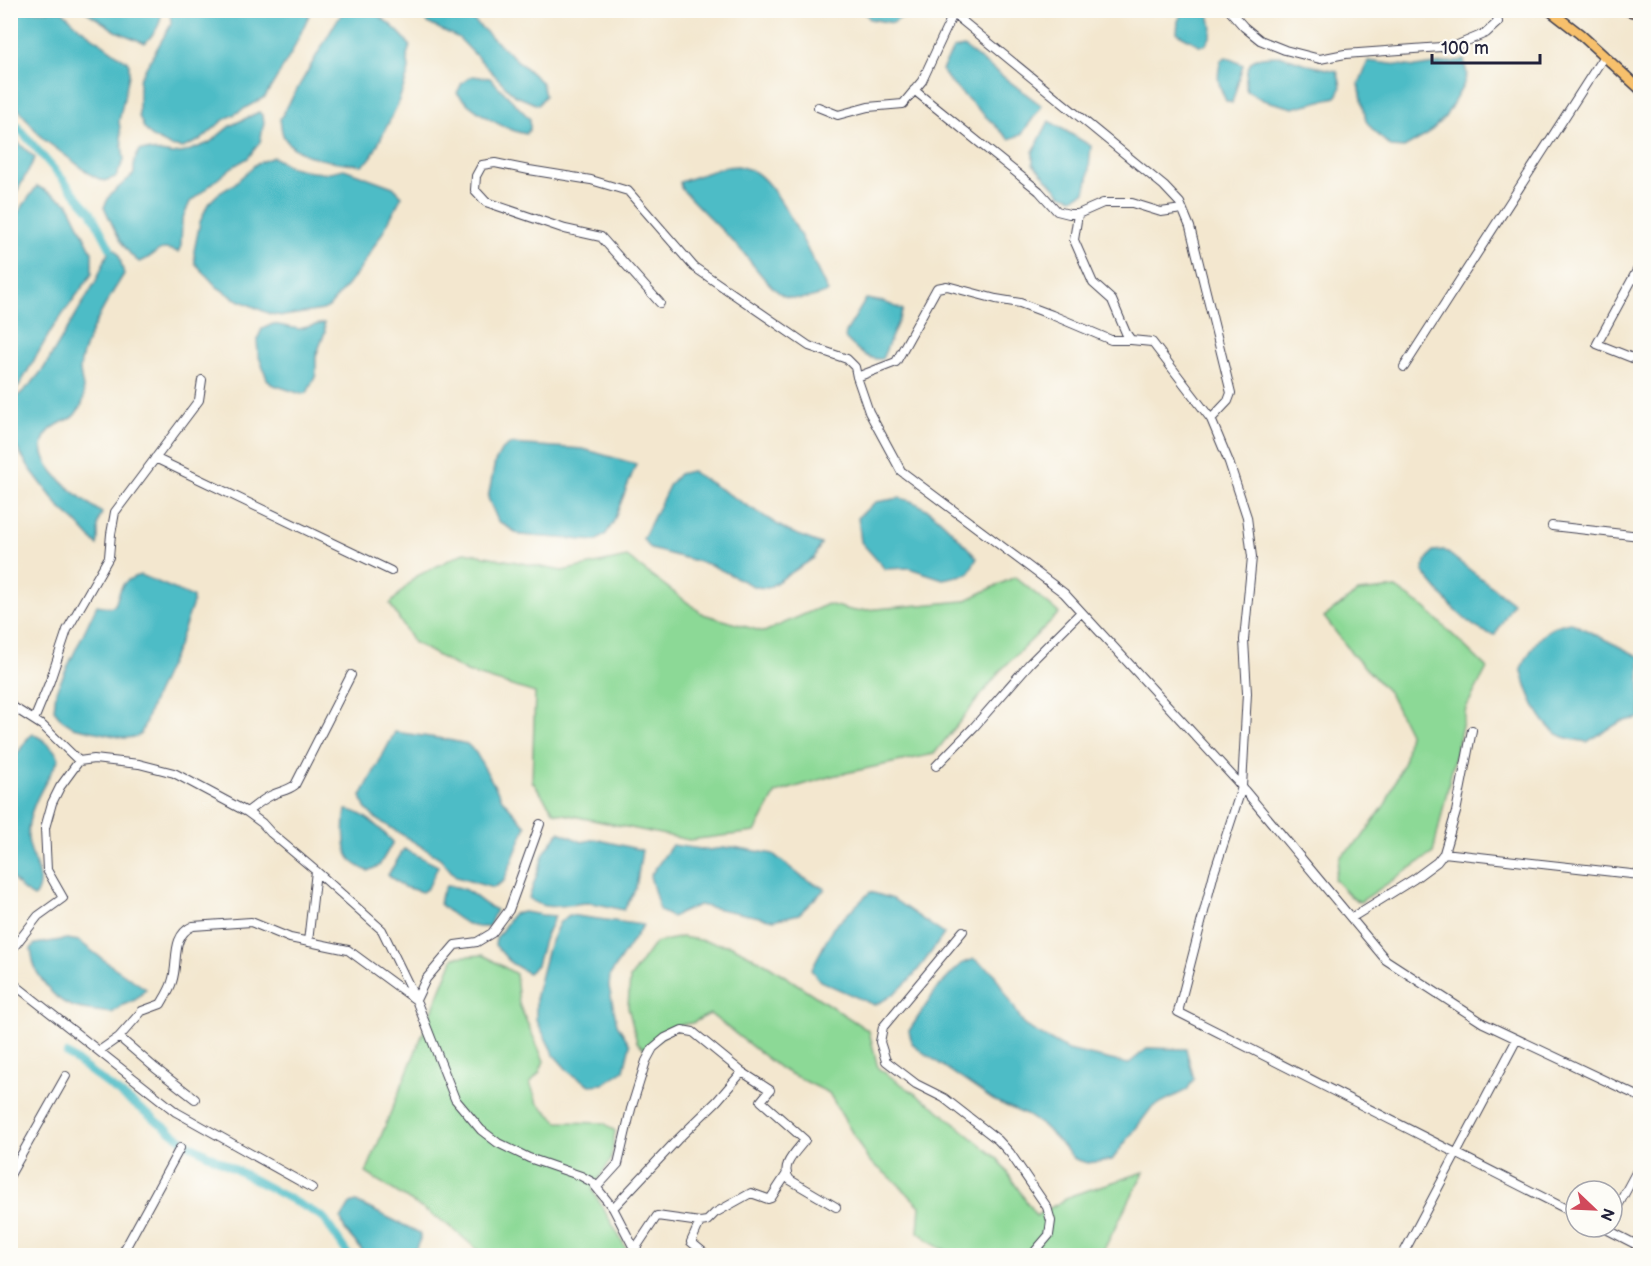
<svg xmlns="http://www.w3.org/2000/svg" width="1651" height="1266" viewBox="0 0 1651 1266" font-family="'Balsamiq Sans',sans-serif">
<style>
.green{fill:#8cd996;stroke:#577e68;stroke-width:1.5}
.water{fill:#4ebcc6;stroke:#386f80;stroke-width:1.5}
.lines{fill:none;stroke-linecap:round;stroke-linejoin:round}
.canal{stroke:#4ebcc6;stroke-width:8}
.minor-casing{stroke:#414051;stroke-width:10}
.major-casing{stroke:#414051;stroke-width:12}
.minor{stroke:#fff;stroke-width:8}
.major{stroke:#f7c06c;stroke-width:9}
</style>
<rect width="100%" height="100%" fill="#fdfcf7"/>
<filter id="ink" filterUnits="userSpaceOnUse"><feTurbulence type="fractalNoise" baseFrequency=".0167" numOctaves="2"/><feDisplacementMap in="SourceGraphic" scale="12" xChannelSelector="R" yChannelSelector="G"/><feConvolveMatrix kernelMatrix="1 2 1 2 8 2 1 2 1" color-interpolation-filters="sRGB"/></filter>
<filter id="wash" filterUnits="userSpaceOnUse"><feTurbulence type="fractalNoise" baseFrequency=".008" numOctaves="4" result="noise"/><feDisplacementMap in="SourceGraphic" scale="24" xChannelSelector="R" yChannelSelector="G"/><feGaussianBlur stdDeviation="1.35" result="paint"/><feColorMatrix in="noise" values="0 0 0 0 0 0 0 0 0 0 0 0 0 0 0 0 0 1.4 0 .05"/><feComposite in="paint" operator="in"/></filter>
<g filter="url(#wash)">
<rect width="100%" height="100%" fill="#f3e7cf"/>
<!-- green -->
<path class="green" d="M 465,552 L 562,571 L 627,557 L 703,614 L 764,632 L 828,604 L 854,611 L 964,601 L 1015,577 L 1059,613 L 1001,670 L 934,754 L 832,776 L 776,793 L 755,832 L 689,840 L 554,812 L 532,781 L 535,693 L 467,672 L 413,642 L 390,604 L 415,577 Z
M 1396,588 L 1425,608 L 1487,668 L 1466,708 L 1433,853 L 1360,902 L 1350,896 L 1334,879 L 1340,857 L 1361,839 L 1386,803 L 1405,759 L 1409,733 L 1389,693 L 1355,657 L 1324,617 L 1358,592 Z
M 682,937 L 732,946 L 768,965 L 869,1031 L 878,1068 L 936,1108 L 999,1160 L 1036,1216 L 1073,1195 L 1144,1172 L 1101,1255 L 957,1255 L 938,1247 L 918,1232 L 920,1206 L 895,1181 L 868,1160 L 829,1093 L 781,1069 L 710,1014 L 692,1023 L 678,1025 L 645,1049 L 637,1042 L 628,1007 L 630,978 L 655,943 Z
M 483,955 L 516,974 L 519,1004 L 544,1061 L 539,1073 L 530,1083 L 537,1102 L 558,1122 L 604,1123 L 615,1131 L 611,1160 L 592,1189 L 630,1255 L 484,1255 L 447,1224 L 366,1173 L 454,957 Z"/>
<!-- water -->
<path class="water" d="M 10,11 L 62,11 L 79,27 L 129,63 L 129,75 L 119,121 L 124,160 L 116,177 L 104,181 L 93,176 L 42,138 L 11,100 Z
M 85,11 L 161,11 C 162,24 154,34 145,43 L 116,31 Z
M 170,11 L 170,10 L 311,11 L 291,54 L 265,97 L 222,121 L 202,139 L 183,148 L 170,146 L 152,137 L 144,128 L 139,116 L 139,80 L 171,24 Z
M 344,11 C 351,10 362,9 369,11 C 382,16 403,34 410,46 L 407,55 L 409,68 L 408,74 L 397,106 L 372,156 L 368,161 L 362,165 C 338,162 298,161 284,137 C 281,132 281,124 280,119 L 336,22 Z
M 419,11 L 463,11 L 542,83 L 545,96 L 538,105 L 514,95 L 459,38 L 427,23 Z
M 863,11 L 911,11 L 893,23 L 870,19 Z
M 1183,11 L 1208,11 C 1212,24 1215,34 1205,45 L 1199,45 L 1177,33 L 1178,21 Z
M 964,47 L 1042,106 L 1021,135 L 1009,139 L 949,81 L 942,70 L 953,49 Z
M 1282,56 L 1313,66 L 1337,71 C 1340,82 1344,88 1336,97 L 1293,108 L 1263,100 L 1247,91 C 1244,84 1246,79 1247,72 C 1251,53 1266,57 1282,56 Z
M 1226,57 L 1243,65 L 1232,103 L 1226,101 C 1218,84 1216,78 1221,60 Z
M 1464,60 L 1467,74 L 1463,86 L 1445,117 L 1427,135 L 1404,148 L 1391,147 L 1373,130 L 1366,121 L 1359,84 L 1368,61 L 1415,67 Z
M 472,76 L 490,78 L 530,119 L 530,129 L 526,134 C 504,130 471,110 457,93 L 462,83 Z
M 259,112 L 263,116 L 264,123 L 260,142 L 248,158 L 232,167 L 190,202 L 182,220 L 181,246 L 178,252 C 154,243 159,256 139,262 C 121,249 113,225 104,207 L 110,195 L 134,174 L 134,161 L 140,150 L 147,150 L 173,154 L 185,152 L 209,143 L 230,126 Z
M 1049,121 L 1091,146 L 1088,180 L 1085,192 L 1073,198 L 1061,194 L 1033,164 L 1033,152 Z
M 10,135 L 35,158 L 15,195 L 11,200 Z
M 273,157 L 288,166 L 311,172 L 325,173 L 344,169 L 393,187 L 402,196 L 383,232 L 359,271 L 329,307 L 323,310 L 283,316 L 270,314 L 234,298 L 217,287 L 195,263 L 194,251 L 200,222 L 208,204 L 218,194 L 233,185 L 256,164 Z
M 738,166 C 743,168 751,169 755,172 C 782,189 813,262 828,292 C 814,297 802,301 787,297 C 773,293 752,263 742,251 C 722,229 700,210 681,188 L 680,182 L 724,167 Z
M 37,186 L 68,203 L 92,252 L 92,274 L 52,329 L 19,386 L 11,396 L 11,219 L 15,217 Z
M 110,248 L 116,250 L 119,255 L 124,274 C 110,296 81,344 80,369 C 80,379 86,392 83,401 C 83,404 80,407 79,409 C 71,422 68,418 57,425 C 13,453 79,497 102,513 C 94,526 101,532 97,545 L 76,522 L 60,508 L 31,470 L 11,439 L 10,403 L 32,383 L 44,368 L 96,281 Z
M 866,299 L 884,302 L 903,310 L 882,359 C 866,360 855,348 845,338 L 846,332 Z
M 324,323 L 325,332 L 316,356 L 316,375 L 307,393 L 301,394 L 271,384 L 267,379 L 258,354 L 257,340 L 262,329 L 273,324 L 299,329 Z
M 511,444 L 583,449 L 636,464 L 613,523 L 606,534 L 596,541 L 520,535 L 498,521 L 488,498 L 495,462 L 501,451 Z
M 691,471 L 788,531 L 821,544 L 814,558 L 768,588 L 755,587 L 711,565 L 651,549 L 643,539 L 670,484 L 679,474 Z
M 900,498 C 932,504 955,535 977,558 L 968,574 L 943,579 L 909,568 L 885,569 L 861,542 L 858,517 L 876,502 Z
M 1444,550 L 1513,603 L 1495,635 C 1467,630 1441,594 1423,572 L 1426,561 L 1433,551 Z
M 141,575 L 193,597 L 193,603 L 178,646 L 155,696 L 141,734 L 136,737 L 124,738 L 73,727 L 62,720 L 54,710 L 56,691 L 97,605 L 109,607 L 115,605 C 122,586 120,581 141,575 Z
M 1570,622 L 1640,657 L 1640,718 L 1620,722 L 1587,742 C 1580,740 1571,740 1564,737 C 1539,728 1527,691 1521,668 C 1534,645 1541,627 1570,622 Z
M 395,732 L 444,739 L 467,744 L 476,753 L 502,799 L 526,826 L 504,881 L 493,888 L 456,877 L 440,858 L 375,818 L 365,808 L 361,796 Z
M 33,734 C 42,738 56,749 59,759 C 46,782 26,810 28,838 C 29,856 48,880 34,897 L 24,891 L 10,876 L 11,763 L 28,738 Z
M 346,810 C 364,811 381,830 393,842 L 379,866 L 368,871 C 360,868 353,864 349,857 C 343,847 344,821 346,810 Z
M 559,832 L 582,842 L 595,839 L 642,850 L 636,888 L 624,910 C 613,908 599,903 587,903 C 565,904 547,913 529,898 L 544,853 Z
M 672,845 L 708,850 L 733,847 L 773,854 L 802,877 L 825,889 L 799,914 L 774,920 L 699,905 L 672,917 L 660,911 L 650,876 Z
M 404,849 L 438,866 L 428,888 L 422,892 L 404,887 L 388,875 Z
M 446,886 C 472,886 475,901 496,910 L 489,926 C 472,932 452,915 440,904 L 440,898 Z
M 870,892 L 893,899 L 944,934 C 925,961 906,992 874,1005 L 820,981 L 811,970 L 833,928 Z
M 524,912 L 542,915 L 555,916 L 544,940 L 537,965 L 528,973 L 511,963 L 495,945 L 496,939 L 513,914 Z
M 569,915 L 643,925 L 610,975 L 609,987 L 617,1024 L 630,1045 L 624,1070 L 603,1084 L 590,1085 L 570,1073 L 554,1055 L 536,1019 L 536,995 L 548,948 L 559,923 Z
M 67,939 L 79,941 L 109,964 L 146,989 L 135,1000 L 123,1005 L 112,1013 C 82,1009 64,1011 45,984 C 34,969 34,967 31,949 L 35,944 Z
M 974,959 L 993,972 L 1025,1026 L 1068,1050 L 1128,1064 L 1148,1048 L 1186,1049 L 1194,1079 L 1187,1090 L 1152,1107 L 1112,1160 L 1087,1163 L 1075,1159 L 1048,1130 L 1028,1116 L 993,1100 L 921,1051 L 912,1043 L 909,1031 L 936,990 L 961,964 Z
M 356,1202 L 420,1233 L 420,1239 L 413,1255 L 364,1255 L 361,1249 L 345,1230 L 341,1219 L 350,1204 Z"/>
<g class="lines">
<!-- canal -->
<path class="canal" d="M 10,118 L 91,212 L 110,248
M 67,1054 L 185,1142 L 323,1217 L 349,1256"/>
</g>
</g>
<g filter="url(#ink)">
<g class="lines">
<!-- minor casing -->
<g class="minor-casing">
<path id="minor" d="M 1229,10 L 1244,27 L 1260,40 L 1285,50 L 1320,59 L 1345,54 L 1455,46 L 1486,33 L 1498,22 L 1495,10
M 954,14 L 1164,186 L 1180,203 L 1190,227 L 1231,393 L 1228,401 L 1211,419
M 914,90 L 1039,191 L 1057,211 L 1069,214 L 1078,214 L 1103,203 L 1132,203 L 1161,212 L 1182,209
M 818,107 L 838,115 L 868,107 L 903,104 L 922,81 L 955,10
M 1078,214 L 1074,240 L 1093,283 L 1112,300 L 1126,333 L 1131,340 L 1152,342 L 1211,419 L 1229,462 L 1247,517 L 1252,557 L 1244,640 L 1247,693 L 1242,787 L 1214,873 L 1178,1012 L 1576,1214
M 1640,265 L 1597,344 L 1640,361
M 660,303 L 601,237 L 565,229 L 486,202 L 475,190 L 476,176 L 482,165 L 495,163 L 529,170 L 591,180 L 628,191 L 694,267 L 809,346 L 847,359 L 855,367 L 857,377 L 869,412 L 901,471 L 1064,593 L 1236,780 L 1386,960 L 1483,1023 L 1640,1097
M 1404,367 L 1604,56
M 857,377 L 896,362 L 937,288 L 947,286 L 996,299 L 1020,303 L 1052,315 L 1111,340 L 1131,340
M 155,458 L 391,571
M 1552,526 L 1640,536
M 10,705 L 43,726 L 79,761
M 34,720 L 50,681 L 67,630 L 109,557 L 111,534 L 115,512 L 199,400 L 202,380
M 936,766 L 974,727 L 1030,663 L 1081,612
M 247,812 C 255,806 263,799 272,795 C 280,791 287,791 295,785 L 351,675
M 1444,853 L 1640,875
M 1351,918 L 1414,879 L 1437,862 L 1444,853 L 1456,812 L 1472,730
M 963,931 L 883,1027 L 880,1042 L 886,1061 L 916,1084 L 944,1098 L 998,1140 L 1010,1153 L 1047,1207 L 1051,1221 L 1049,1235 L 1031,1256
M 308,942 L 316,871
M 10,952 L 38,916 L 63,898 L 47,870 L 45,828 L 52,803 L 60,787 L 79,761 L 94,759 L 139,764 L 174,773 L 247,812 L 262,823 L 271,833 L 316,871 L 382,930 L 416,1000 L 455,1099 L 481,1130 L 498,1143 L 529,1158 L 581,1176 L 592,1182 L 613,1208 L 638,1256
M 10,981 L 176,1112 L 312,1188
M 119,1037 L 155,1068 L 195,1099
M 99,1051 L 119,1037 L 142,1011 L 161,1004 C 165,997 170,989 172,982 C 179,963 170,936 193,926 L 251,922 L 290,938 L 348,950 L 416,1000 L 426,979 L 455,945 L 477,942 L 492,933 L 509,910 L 540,824
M 10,1175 L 66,1076
M 597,1187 L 618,1164 L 631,1109 L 646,1061 L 653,1048 L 665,1038 L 682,1030 L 693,1032 L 742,1072 L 770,1090 L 761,1101 L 805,1140 C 796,1152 779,1166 790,1180 L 836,1207
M 613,1208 L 677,1140 L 717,1101 L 742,1072
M 1612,1217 L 1640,1165
M 700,1222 L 691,1242 L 708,1256
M 1602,1227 L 1639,1246
M 635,1249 L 657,1216 L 700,1222 L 707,1221 L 715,1213 L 751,1193 L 768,1199 L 771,1198 L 786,1175
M 121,1256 L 180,1148
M 1402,1256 L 1517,1039"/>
</g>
<!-- major casing -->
<g class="major-casing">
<path id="major" d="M 1549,10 L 1580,34 L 1640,89
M 1626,10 L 1640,14
M 1634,1256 L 1640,1244"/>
</g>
<!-- minor -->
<use href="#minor" class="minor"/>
<!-- major -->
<use href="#major" class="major"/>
</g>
</g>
<!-- margin -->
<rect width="1651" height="1266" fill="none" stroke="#fdfcf7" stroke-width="36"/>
<!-- north arrow -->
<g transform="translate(1594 1209) rotate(113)"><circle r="28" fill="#fdfcf7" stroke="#a5a5ac" stroke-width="1.5"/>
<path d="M0-4.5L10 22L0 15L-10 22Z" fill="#d1495b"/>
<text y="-9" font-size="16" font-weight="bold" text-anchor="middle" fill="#22223b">N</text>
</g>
<!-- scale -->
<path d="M1432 54v9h108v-9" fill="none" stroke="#22223b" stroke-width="3"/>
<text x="1441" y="54" font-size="18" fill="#22223b" stroke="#fdfcf7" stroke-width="4.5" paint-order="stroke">100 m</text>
</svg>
